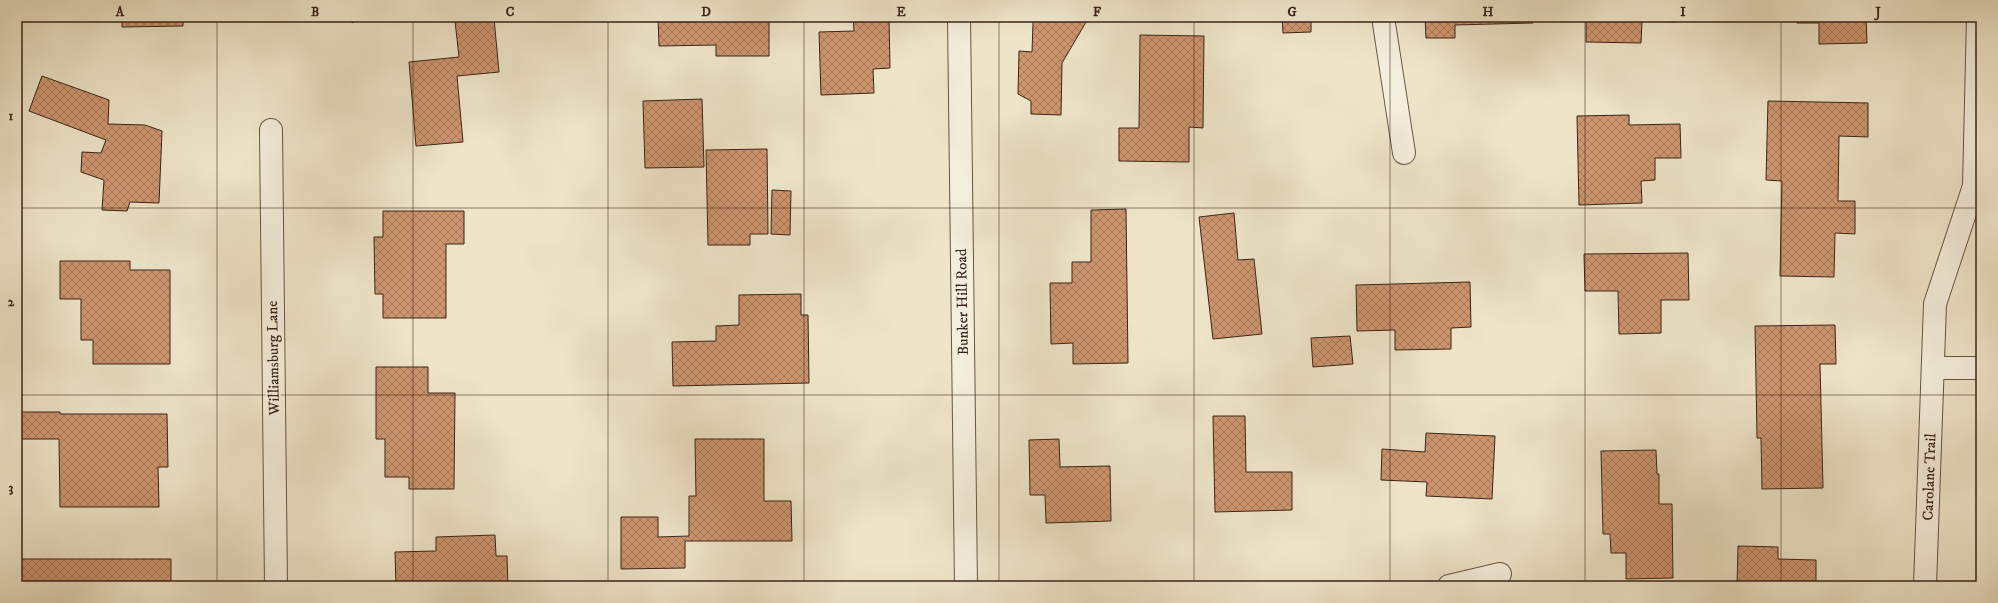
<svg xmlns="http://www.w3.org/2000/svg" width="1998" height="603" viewBox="0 0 1998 603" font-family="'IM FELL DW Pica',serif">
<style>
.building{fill:url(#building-cross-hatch);stroke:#3a2318}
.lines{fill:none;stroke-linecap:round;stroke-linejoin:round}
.minor-casing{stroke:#675444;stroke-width:24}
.tertiary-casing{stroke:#675444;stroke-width:24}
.minor{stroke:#f4eedc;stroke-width:22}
.tertiary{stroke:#f4eedc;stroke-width:22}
.grid{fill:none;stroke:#3a2318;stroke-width:1;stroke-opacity:0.55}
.labels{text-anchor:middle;stroke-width:4;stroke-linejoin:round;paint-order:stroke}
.street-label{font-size:15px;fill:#3a2318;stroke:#f4eedc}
.neatline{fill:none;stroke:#3a2318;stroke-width:1.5}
.grid-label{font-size:13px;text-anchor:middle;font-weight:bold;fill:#3a2318}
</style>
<defs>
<pattern id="building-cross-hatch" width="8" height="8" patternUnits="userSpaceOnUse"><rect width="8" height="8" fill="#ce966f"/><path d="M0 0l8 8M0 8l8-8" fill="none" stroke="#a87a5a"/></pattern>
</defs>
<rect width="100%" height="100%" fill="#eee5c9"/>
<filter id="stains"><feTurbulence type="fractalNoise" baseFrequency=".005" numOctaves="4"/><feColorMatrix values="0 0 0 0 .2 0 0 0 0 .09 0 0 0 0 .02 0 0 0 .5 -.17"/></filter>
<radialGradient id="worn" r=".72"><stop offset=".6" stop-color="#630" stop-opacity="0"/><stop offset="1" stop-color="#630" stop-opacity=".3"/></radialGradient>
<!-- building -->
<path class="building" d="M 122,17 L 183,17 L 183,26 L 122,27 Z
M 344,17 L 358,17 L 353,23 Z
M 658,17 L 769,17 L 769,56 L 716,56 L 716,45 L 659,46 Z
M 853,17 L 889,17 L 890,68 L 873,69 L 874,93 L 821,95 L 819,32 L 854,31 Z
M 1036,17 L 1089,17 L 1062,63 L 1061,115 L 1031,114 L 1031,101 L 1018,94 L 1019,51 L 1032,52 L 1033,23 Z
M 1282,17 L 1311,17 L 1311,32 L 1283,33 Z
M 1425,17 L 1533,17 L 1533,23 L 1455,25 L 1455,38 L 1426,38 Z
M 1586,17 L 1676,17 L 1676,22 L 1642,21 L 1641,43 L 1586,42 Z
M 1796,17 L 1866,17 L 1867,43 L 1819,44 L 1819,23 L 1797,23 Z
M 494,18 L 499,72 L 457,76 L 463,142 L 416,146 L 409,62 L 459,57 L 455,21 Z
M 1140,35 L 1204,36 L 1203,128 L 1189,127 L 1189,162 L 1119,161 L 1119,128 L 1139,128 Z
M 42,76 L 109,100 L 108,124 L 145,125 L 162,131 L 159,203 L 130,202 L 127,211 L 102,210 L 104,180 L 81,172 L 82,152 L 101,153 L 106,140 L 29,111 Z
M 702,99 L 704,167 L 645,168 L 643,101 Z
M 1768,101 L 1868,103 L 1868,137 L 1839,136 L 1838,201 L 1855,201 L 1855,234 L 1835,233 L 1834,277 L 1780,276 L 1782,181 L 1766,180 Z
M 1629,115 L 1629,125 L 1680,124 L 1681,158 L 1655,158 L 1655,180 L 1641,181 L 1642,203 L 1579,205 L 1577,116 Z
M 767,149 L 768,234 L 750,234 L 750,245 L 708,245 L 706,150 Z
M 772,190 L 791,191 L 790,235 L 771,234 Z
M 1126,209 L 1128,363 L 1073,364 L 1073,343 L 1051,344 L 1050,283 L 1072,283 L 1072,262 L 1091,262 L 1091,210 Z
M 383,211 L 464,211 L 464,244 L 446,244 L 446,318 L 383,318 L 383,294 L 375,294 L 374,237 L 383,237 Z
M 1234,213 L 1238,260 L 1254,259 L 1262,334 L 1213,339 L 1199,217 Z
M 1688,253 L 1689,300 L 1661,300 L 1661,333 L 1619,334 L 1618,291 L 1585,291 L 1584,254 Z
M 60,261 L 130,261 L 130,270 L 170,270 L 170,364 L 93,364 L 93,340 L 81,340 L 81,299 L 60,299 Z
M 1470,282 L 1471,327 L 1451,328 L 1451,349 L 1395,350 L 1395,330 L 1357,331 L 1356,285 Z
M 801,294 L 801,315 L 808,315 L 809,383 L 673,386 L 672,342 L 716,341 L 716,326 L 739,325 L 739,295 Z
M 1835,325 L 1836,364 L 1820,364 L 1823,488 L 1762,489 L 1761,438 L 1757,438 L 1755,326 Z
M 1350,336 L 1353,364 L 1313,367 L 1311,338 Z
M 376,367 L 428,367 L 428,393 L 455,393 L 454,489 L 409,489 L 409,477 L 385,477 L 385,439 L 376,439 Z
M 17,412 L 60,412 L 60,414 L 167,414 L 168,467 L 158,467 L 159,507 L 60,507 L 59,439 L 17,439 Z
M 1213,416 L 1245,416 L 1246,472 L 1292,472 L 1292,510 L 1215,512 Z
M 1426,433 L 1495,436 L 1492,499 L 1426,496 L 1427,482 L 1381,480 L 1382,449 L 1425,452 Z
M 695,439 L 764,439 L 764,501 L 791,501 L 792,541 L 685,541 L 685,568 L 621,569 L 621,517 L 658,517 L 658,537 L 689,536 L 689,496 L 696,496 Z
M 1059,439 L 1060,467 L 1110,466 L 1111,521 L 1046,523 L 1045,495 L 1030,495 L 1029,440 Z
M 1656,450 L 1657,474 L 1659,474 L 1659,504 L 1672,504 L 1673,578 L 1626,579 L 1626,553 L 1611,553 L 1610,534 L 1603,534 L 1601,451 Z
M 495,535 L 496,556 L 507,556 L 508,586 L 396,586 L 395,552 L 436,551 L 436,537 Z
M 1738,546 L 1778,547 L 1778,559 L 1816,560 L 1816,586 L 1737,586 Z
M 17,559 L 171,559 L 171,586 L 17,586 Z"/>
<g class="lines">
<!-- minor casing -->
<g class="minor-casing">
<path id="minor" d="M 1383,17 L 1404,153
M 271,130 L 276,586
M 1933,368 L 1981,368
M 1449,586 L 1500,574
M 1925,586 L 1935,304 L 1974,186 L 1978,17"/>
</g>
<!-- tertiary casing -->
<g class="tertiary-casing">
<path id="tertiary" d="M 959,17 L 966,586"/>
</g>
<!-- minor -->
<use href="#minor" class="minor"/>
<!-- tertiary -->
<use href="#tertiary" class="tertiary"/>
</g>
<!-- grid -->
<path class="grid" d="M 217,17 L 217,586M 413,17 L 413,586M 608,17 L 608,586M 804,17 L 804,586M 999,17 L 999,586M 1194,17 L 1194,586M 1390,17 L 1390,586M 1585,17 L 1585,586M 1781,17 L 1781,586M 17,208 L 1981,208M 17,395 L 1981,395"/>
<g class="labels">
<!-- street labels -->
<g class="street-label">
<text transform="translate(962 302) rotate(-91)" y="5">Bunker Hill Road</text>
<text transform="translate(273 358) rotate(-91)" y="5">Williamsburg Lane</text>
<text transform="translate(1929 477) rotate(-88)" y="5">Carolane Trail</text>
</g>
</g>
<!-- margin -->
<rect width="1998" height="603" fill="none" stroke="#eee5c9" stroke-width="44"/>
<rect x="22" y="22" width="1954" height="559" class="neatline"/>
<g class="grid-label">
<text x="120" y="16">A</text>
<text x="315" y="16">B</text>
<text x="510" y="16">C</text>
<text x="706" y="16">D</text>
<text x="901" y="16">E</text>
<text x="1097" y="16">F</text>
<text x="1292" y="16">G</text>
<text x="1488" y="16">H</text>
<text x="1683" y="16">I</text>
<text x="1878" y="16">J</text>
<text x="11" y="120">1</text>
<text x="11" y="306">2</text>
<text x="11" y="492">3</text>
</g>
<rect width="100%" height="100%" filter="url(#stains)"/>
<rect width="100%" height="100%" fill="url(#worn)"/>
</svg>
